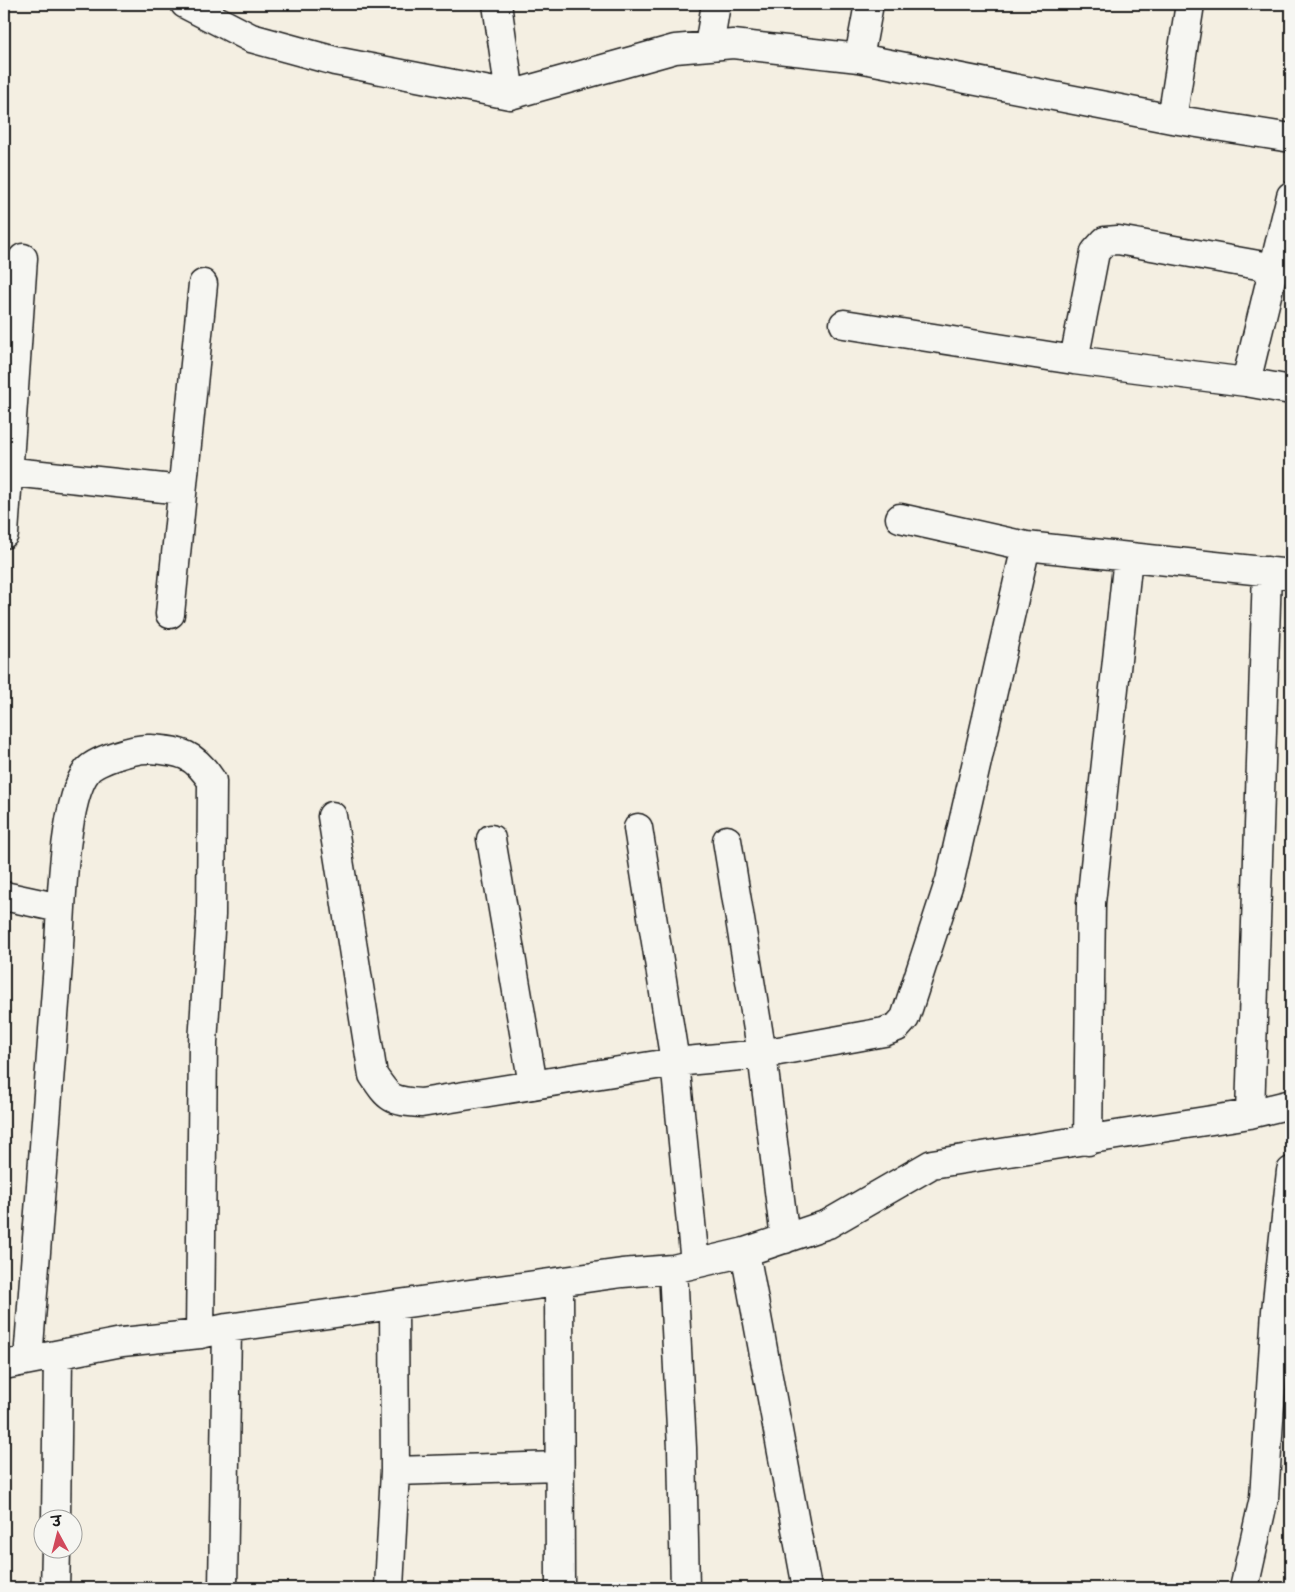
<svg xmlns="http://www.w3.org/2000/svg" width="1295" height="1592" viewBox="0 0 1295 1592" font-family="'Playpen Sans','Playpen Sans Deva',sans-serif">
<style>
.lines{fill:none;stroke-linecap:round;stroke-linejoin:round}
.minor-casing{stroke:#1c1c1c;stroke-width:31}
.minor{stroke:#f6f6f2;stroke-width:28}
</style>
<rect width="100%" height="100%" fill="#f4efe2"/>
<filter id="ink" filterUnits="userSpaceOnUse"><feTurbulence type="fractalNoise" baseFrequency=".02" numOctaves="2"/><feDisplacementMap in="SourceGraphic" scale="10" xChannelSelector="R" yChannelSelector="G"/><feConvolveMatrix kernelMatrix="1 2 1 2 8 2 1 2 1" color-interpolation-filters="sRGB"/></filter>
<g filter="url(#ink)">
<g class="lines">
<!-- minor casing -->
<g class="minor-casing">
<path id="minor" d="M 185,4 L 251,38 L 335,61 L 510,95 L 675,49 L 733,44 L 859,58 L 1172,119 L 1291,138
M 497,4 L 510,95
M 709,46 L 716,4
M 859,58 L 869,4
M 1172,119 L 1190,4
M 844,324 L 1074,360 L 1246,382 L 1291,390
M 1074,360 L 1095,252 L 1105,241 L 1118,240 L 1275,268
M 1246,382 L 1291,196
M 4,471 L 182,490
M 900,518 L 1026,546 L 1291,574
M 4,534 L 23,258
M 170,614 L 203,284
M 332,816 L 373,1075 C 389,1099 391,1101 421,1103 L 675,1062 L 762,1054 L 884,1032 L 897,1027 L 905,1018 L 950,880 L 1026,546
M 638,828 L 675,1062 L 695,1263
M 491,839 L 533,1085
M 727,840 L 762,1054 L 785,1239
M 4,896 L 60,908
M 1250,1114 L 1267,571
M 1088,1141 L 1091,903 L 1128,557
M 745,1252 L 807,1588
M 673,1269 L 682,1448 L 685,1588
M 559,1282 L 560,1588
M 28,1360 C 38,1228 47,1096 58,964 C 61,920 62,803 87,771 C 95,760 136,748 150,749 C 182,751 194,754 212,781 L 211,915 L 203,1043 L 200,1334
M 4,1365 L 122,1342 L 200,1334 L 227,1328 L 622,1273 L 673,1269 L 745,1252 L 828,1224 L 932,1164 L 1250,1114 L 1291,1104
M 395,1471 L 558,1466
M 56,1520 L 58,1355
M 55,1588 L 56,1550
M 223,1588 L 227,1328
M 389,1588 L 395,1471 L 394,1305
M 1244,1588 L 1264,1498 L 1276,1311 L 1291,1171"/>
</g>
<!-- minor -->
<use href="#minor" class="minor"/>
</g>
</g>
<!-- margin -->
<rect width="1295" height="1592" fill="none" stroke="#f6f6f2" stroke-width="20"/>
<rect x="10" y="10" width="1275" height="1572" fill="none" stroke="#1c1c1c" stroke-width="2" filter="url(#ink)"/>
<!-- north arrow -->
<g transform="translate(58 1534) rotate(353)"><circle r="24" fill="#f6f6f2" stroke="#9f9f9c"/>
<path d="M0-4L9 19L0 12L-9 19Z" fill="#d1495b"/>
<text y="-8" font-size="14" font-weight="bold" text-anchor="middle" fill="#1c1c1c">उ</text>
</g>
</svg>
